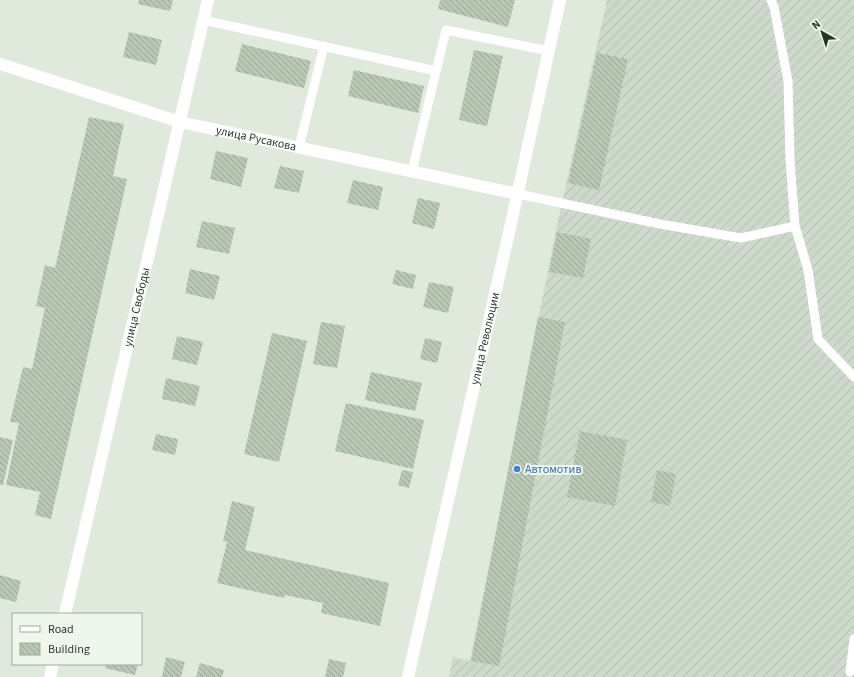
<svg xmlns="http://www.w3.org/2000/svg" width="854" height="677" viewBox="0 0 854 677" font-family="'Source Sans 3',sans-serif">
<style>
.industrial{fill:url(#industrial-furrows)}
.building{fill:url(#building-back-hatch)}
.lines{fill:none;stroke-linecap:round;stroke-linejoin:round}
.service{stroke:#fff;stroke-width:9}
.minor{stroke:#fff;stroke-width:12}
.tertiary{stroke:#fff;stroke-width:12}
.shop-dot{fill:#3f7fe0;stroke:#eff7ed;stroke-width:1.5}
.labels{text-anchor:middle;stroke-width:4;stroke-linejoin:round;paint-order:stroke}
.street-label{font-size:12px;fill:#1e3a1e;stroke:#eff7ed}
.shop-label{font-size:12px;fill:#366cbe;stroke:#eff7ed;text-anchor:start}
</style>
<defs>
<pattern id="industrial-furrows" width="10" height="10" patternUnits="userSpaceOnUse"><rect width="10" height="10" fill="#cddacb"/><path d="M-1 1l2-2M0 10L10 0M9 11l2-2" fill="none" stroke="#b0bcae"/></pattern>
<pattern id="building-back-hatch" width="6" height="6" patternUnits="userSpaceOnUse"><rect width="6" height="6" fill="#b8c8b5"/><path d="M-1 5l2 2M0 0l6 6M5-1l2 2" fill="none" stroke="#95a393"/></pattern>
</defs>
<rect width="100%" height="100%" fill="#dfeadd"/>
<!-- industrial -->
<path class="industrial" d="M 607,0 L 854,0 L 854,677 L 449,677 L 453,657 L 470,661 L 558,221 Z"/>
<!-- building -->
<path class="building" d="M 139,0 L 173,0 L 170,11 L 138,4 Z
M 440,0 L 515,0 L 508,27 L 438,9 Z
M 129,32 L 162,40 L 156,65 L 123,57 Z
M 242,44 L 311,61 L 304,88 L 235,71 Z
M 474,50 L 503,56 L 487,126 L 459,120 Z
M 597,53 L 628,59 L 599,190 L 568,183 Z
M 354,70 L 424,86 L 418,113 L 348,96 Z
M 89,117 L 124,124 L 113,176 L 127,179 L 51,519 L 35,515 L 40,492 L 6,485 L 19,423 L 10,422 L 23,367 L 32,369 L 45,308 L 36,306 L 45,265 L 55,268 Z
M 216,151 L 248,158 L 241,187 L 210,179 Z
M 280,166 L 304,171 L 299,193 L 274,188 Z
M 353,180 L 383,187 L 378,210 L 347,203 Z
M 418,198 L 440,203 L 434,229 L 412,223 Z
M 202,221 L 235,228 L 229,254 L 196,247 Z
M 557,232 L 591,239 L 583,278 L 549,272 Z
M 190,269 L 220,276 L 214,300 L 185,293 Z
M 396,270 L 416,275 L 413,289 L 392,284 Z
M 429,282 L 454,287 L 448,313 L 423,307 Z
M 538,317 L 565,322 L 499,666 L 471,661 Z
M 321,322 L 345,326 L 337,368 L 313,364 Z
M 272,333 L 307,341 L 279,462 L 244,454 Z
M 177,336 L 203,342 L 197,365 L 172,359 Z
M 425,338 L 442,342 L 437,363 L 420,359 Z
M 371,372 L 422,383 L 415,411 L 365,400 Z
M 166,378 L 200,386 L 195,406 L 162,399 Z
M 346,403 L 424,420 L 413,469 L 335,451 Z
M 580,431 L 627,440 L 615,506 L 567,497 Z
M 156,434 L 178,439 L 175,455 L 152,450 Z
M 0,437 L 13,440 L 3,485 L 0,485 Z
M 402,470 L 413,472 L 409,488 L 398,485 Z
M 657,470 L 676,474 L 670,506 L 651,502 Z
M 232,501 L 255,507 L 245,550 L 389,583 L 380,626 L 321,613 L 323,603 L 285,595 L 284,598 L 217,583 L 227,542 L 223,541 Z
M 0,575 L 21,581 L 16,602 L 0,598 Z
M 166,657 L 185,662 L 181,677 L 162,677 Z
M 329,659 L 346,663 L 343,677 L 325,677 Z
M 200,663 L 224,670 L 222,677 L 196,677 Z
M 106,664 L 138,664 L 135,675 L 105,668 Z"/>
<g class="lines">
<!-- service -->
<path class="service" d="M 771,0 L 774,7 L 788,81 L 790,160 L 795,226
M 203,20 L 436,71
M 299,147 L 324,46
M 412,171 L 446,30 L 549,51
M 518,194 L 660,224 L 741,238 L 795,226 L 808,270 L 818,339 L 854,377
M 850,672 L 854,639"/>
<!-- minor -->
<g class="minor">
<path id="s1" d="M 0,64 L 180,122 L 518,194"/>
<path id="s2" d="M 408,677 L 512,219 L 560,0"/>
</g>
<!-- tertiary -->
<g class="tertiary">
<path id="s3" d="M 65,614 L 208,0"/>
<path d="M 50,677 L 53,664"/>
</g>
</g>
<!-- markers -->
<circle class="shop-dot" cx="517" cy="469" r="4"/>
<g class="labels">
<!-- street labels -->
<g class="street-label">
<text dy="4" stroke="none"><textPath href="#s1" startOffset="267">улица Русакова</textPath></text>
<text dy="4" stroke="none"><textPath href="#s3" startOffset="315">улица Свободы</textPath></text>
<text dy="4" stroke="none"><textPath href="#s2" startOffset="347">улица Революции</textPath></text>
</g>
<!-- shop labels -->
<g class="shop-label">
<text x="525" y="473">Автомотив</text>
</g>
</g>
<!-- legend -->
<rect x="12" y="613" width="130" height="52" fill="#eff7ed" stroke="#9bab9a"/>
<rect x="20" y="626" width="20" height="6" fill="#ffffff" stroke="#9bab9a"/>
<text x="48" y="633" font-size="12" fill="#1e3a1e">Road</text>
<rect x="20" y="643" width="20" height="12" fill="url(#building-back-hatch)" stroke="#9bab9a"/>
<text x="48" y="653" font-size="12" fill="#1e3a1e">Building</text>
<!-- north arrow -->
<g transform="translate(822 32) rotate(321)" stroke="#eff7ed" stroke-width="3" paint-order="stroke">
<path d="M0-3L7 15L0 10L-7 15Z" fill="#1e3a1e"/>
<text y="-6" font-size="11" font-weight="bold" text-anchor="middle" fill="#1e3a1e">N</text>
</g>
</svg>
